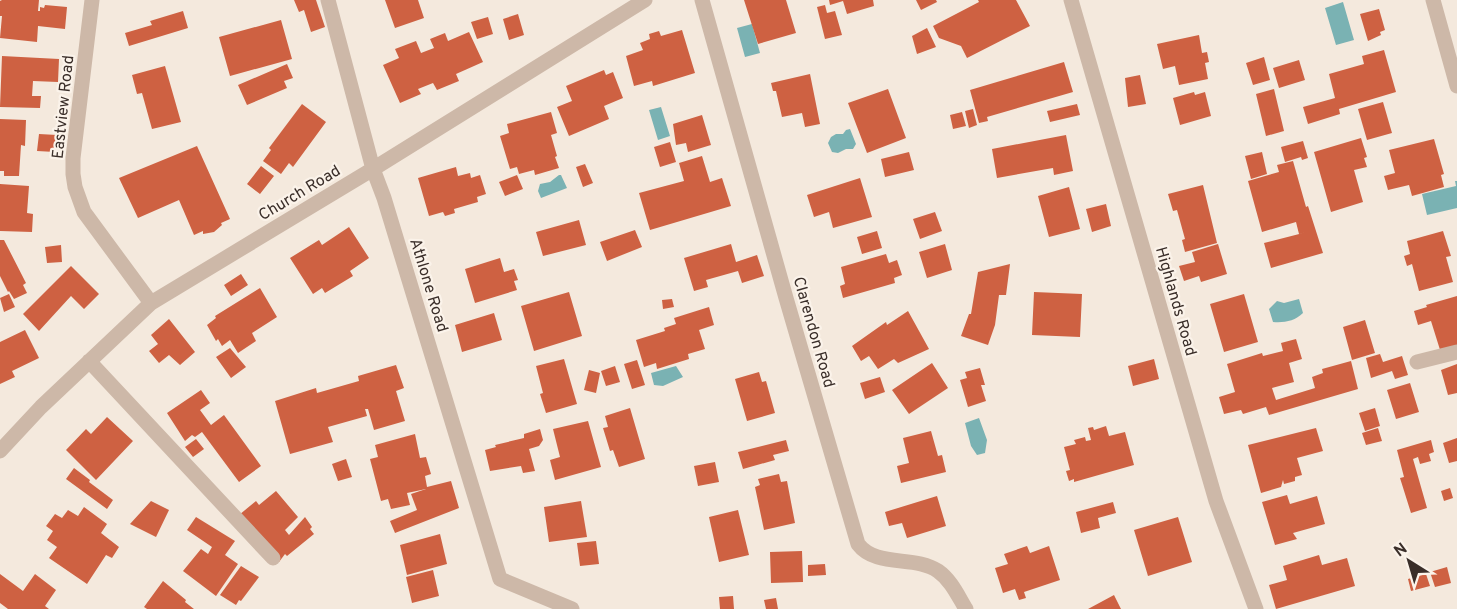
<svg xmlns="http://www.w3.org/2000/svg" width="1457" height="609" viewBox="0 0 1457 609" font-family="Overpass,sans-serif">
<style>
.water{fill:#7ab2b3}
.building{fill:#ce6142}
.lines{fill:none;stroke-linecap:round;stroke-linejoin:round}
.minor{stroke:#cdb8a8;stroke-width:15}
.labels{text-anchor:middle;stroke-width:4.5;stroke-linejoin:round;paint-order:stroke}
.street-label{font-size:16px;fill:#3a2e29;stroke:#fbf3ea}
</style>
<rect width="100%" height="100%" fill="#f4e9dd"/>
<!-- water -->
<path class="water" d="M 1343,2 L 1354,40 L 1336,45 L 1325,8 Z
M 752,24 L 760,53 L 745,57 L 737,28 Z
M 661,107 L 670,136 L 658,140 L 649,110 Z
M 850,129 L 856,144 L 853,149 L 846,149 L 838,153 L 832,152 L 828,143 L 831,137 L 836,134 L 843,134 L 846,130 Z
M 559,175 L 561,175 L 567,188 L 541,198 L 538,191 L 540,184 L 550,182 Z
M 1455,181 L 1457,181 L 1457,208 L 1427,215 L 1422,194 L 1456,186 Z
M 1299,299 L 1303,313 C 1295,321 1284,323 1273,322 L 1269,309 L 1277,301 L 1284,303 Z
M 676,366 L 683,377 L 663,386 L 654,385 L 651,373 Z
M 979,418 L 987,440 L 985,453 L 977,455 L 971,446 L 965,423 Z"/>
<!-- building -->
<path class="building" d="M 2,0 L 39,0 L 38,11 L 40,11 L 40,7 L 44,8 L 45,5 L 67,7 L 65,29 L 38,26 L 37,42 L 0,38 L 2,16 L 0,16 L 0,1 Z
M 294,0 L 316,0 L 325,27 L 311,32 L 304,10 L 299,12 Z
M 385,0 L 418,0 L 424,18 L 395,28 Z
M 744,0 L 786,0 L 796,33 L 758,44 Z
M 829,0 L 873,0 L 874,6 L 847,14 L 843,1 L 830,5 Z
M 916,0 L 936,0 L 937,2 L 921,10 Z
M 978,0 L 1016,0 L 1030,26 L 967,58 L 961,46 L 939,38 L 933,26 L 979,2 Z
M 825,5 L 827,13 L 835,11 L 842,35 L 825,39 L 817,7 Z
M 1379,9 L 1385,30 L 1380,32 L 1381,35 L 1368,41 L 1360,14 Z
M 183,11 L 188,28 L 129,46 L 125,33 L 152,25 L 150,21 Z
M 518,14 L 524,35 L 509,40 L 503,19 Z
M 488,17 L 493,34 L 477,39 L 471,22 Z
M 281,20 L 292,59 L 230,76 L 219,37 Z
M 927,28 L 936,47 L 917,54 L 912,36 Z
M 682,30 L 695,73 L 653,86 L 652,81 L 634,86 L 626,56 L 643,50 L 640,43 L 650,39 L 649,34 L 659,31 L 661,36 Z
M 469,32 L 483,62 L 456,74 L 459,81 L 437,90 L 433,83 L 418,89 L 421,94 L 400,103 L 383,65 L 399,58 L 395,49 L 416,41 L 421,53 L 434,48 L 430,39 L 445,33 L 448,41 Z
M 1199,35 L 1202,53 L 1207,52 L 1209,62 L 1205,63 L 1208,79 L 1179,85 L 1175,66 L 1163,69 L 1157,44 Z
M 1384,50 L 1396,92 L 1339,109 L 1340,114 L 1308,124 L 1303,107 L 1335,98 L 1329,74 L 1364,64 L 1362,56 Z
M 2,56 L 59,59 L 58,82 L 33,81 L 32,96 L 41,96 L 40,108 L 0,107 Z
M 1264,57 L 1270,80 L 1253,85 L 1246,63 Z
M 1299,60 L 1305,80 L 1279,88 L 1273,68 Z
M 1064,62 L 1073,92 L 987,117 L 988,121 L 979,123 L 970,90 Z
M 287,64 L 293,78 L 284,81 L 287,88 L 247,105 L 238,85 Z
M 165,66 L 181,122 L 152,129 L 142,93 L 137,94 L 132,75 Z
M 604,70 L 606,75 L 613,72 L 623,98 L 604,106 L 609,119 L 569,136 L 557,107 L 572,101 L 566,86 Z
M 810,74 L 820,124 L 805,127 L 802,113 L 782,117 L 776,91 L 773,91 L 771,83 Z
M 1140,75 L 1146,104 L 1128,107 L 1125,78 Z
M 888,89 L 906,138 L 867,153 L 848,103 Z
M 1274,89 L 1284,131 L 1266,136 L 1256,94 Z
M 1194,92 L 1195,95 L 1205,92 L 1211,116 L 1180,125 L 1173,98 Z
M 1383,102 L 1392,133 L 1367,140 L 1358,109 Z
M 302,104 L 326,122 L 293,167 L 289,163 L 281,174 L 263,161 L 271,150 L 269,148 Z
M 1077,104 L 1080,115 L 1050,122 L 1047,111 Z
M 973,109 L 977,125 L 969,128 L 965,111 Z
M 551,112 L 557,133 L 551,135 L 557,156 L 555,157 L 559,168 L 535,175 L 534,170 L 519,174 L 517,167 L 510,169 L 500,136 L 509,133 L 507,124 Z
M 962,112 L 966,126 L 953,129 L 950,115 Z
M 702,115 L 711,145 L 688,152 L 686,143 L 676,145 L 673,124 Z
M 0,119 L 26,120 L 25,146 L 21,145 L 19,176 L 4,176 L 4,171 L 0,171 Z
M 39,134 L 57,135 L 55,152 L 37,151 Z
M 1066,135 L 1073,171 L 1054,175 L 1053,168 L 997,178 L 992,149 Z
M 1361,138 L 1367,157 L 1364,158 L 1367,167 L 1354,170 L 1363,202 L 1331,212 L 1314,152 Z
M 1434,139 L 1444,174 L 1441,175 L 1444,187 L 1412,196 L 1409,185 L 1388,190 L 1384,176 L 1395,173 L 1389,150 Z
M 1303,141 L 1308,158 L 1302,160 L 1301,157 L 1285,162 L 1281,147 Z
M 670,142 L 676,162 L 660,167 L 654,147 Z
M 197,146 L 230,219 L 221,223 L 222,225 L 214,232 L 203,234 L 203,231 L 194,235 L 179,200 L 138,218 L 119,178 Z
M 909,152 L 914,170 L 885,177 L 881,159 Z
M 1262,152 L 1267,174 L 1251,179 L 1245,156 Z
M 702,156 L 710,182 L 722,178 L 731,206 L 650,230 L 639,193 L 684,181 L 679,163 Z
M 1293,161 L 1306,207 L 1308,206 L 1323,253 L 1271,268 L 1264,243 L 1307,232 L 1299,234 L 1296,222 L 1262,232 L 1248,181 L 1279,172 L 1277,165 Z
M 585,164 L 593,183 L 583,187 L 576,167 Z
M 261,166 L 274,176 L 260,194 L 247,184 Z
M 456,167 L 458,176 L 470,173 L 471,178 L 480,175 L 486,194 L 477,197 L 478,202 L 454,209 L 455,213 L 445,216 L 443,212 L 429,216 L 418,178 Z
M 517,175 L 523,189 L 505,196 L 499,182 Z
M 860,178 L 872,217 L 833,228 L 829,212 L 814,217 L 807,195 Z
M 0,184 L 29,186 L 27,213 L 33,214 L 32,232 L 0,231 Z
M 1203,185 L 1217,243 L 1185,252 L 1182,240 L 1185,239 L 1177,210 L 1173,211 L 1168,194 Z
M 1069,187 L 1080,229 L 1049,237 L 1038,196 Z
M 1106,204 L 1111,226 L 1092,232 L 1086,209 Z
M 935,212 L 942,231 L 920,239 L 913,219 Z
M 579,220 L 586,245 L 543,256 L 536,232 Z
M 349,227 L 369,258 L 350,271 L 353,276 L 325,293 L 322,288 L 313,294 L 290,258 L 319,240 L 322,245 Z
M 635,230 L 642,247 L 607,261 L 600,242 Z
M 877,231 L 882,248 L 862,254 L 857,237 Z
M 1443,231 L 1451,256 L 1446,257 L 1453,282 L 1419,291 L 1412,264 L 1407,266 L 1404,256 L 1410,254 L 1407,241 Z
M 0,240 L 4,240 L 26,283 L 23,285 L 27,293 L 14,299 L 9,291 L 8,292 L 0,276 Z
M 731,244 L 736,262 L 757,255 L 764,276 L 742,283 L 738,271 L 706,280 L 708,287 L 694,291 L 684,258 Z
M 945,244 L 952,270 L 927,278 L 919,252 Z
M 1218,244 L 1227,274 L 1201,282 L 1199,276 L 1184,281 L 1179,266 L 1195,262 L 1192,252 Z
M 61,245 L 62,262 L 47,263 L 45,247 Z
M 886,254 L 889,263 L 897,260 L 902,275 L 894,278 L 895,283 L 843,298 L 840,286 L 845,284 L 841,267 Z
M 500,258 L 504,272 L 514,269 L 518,280 L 514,281 L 517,290 L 475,303 L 465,269 Z
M 1010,264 L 1006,295 L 999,295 L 995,325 L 988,345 L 961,336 L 969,314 L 971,314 L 978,272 Z
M 71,266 L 99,294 L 84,309 L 71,296 L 39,331 L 23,314 Z
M 241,274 L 248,285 L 231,296 L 224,285 Z
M 260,288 L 277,317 L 252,333 L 256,341 L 238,353 L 230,340 L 222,346 L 218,339 L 216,341 L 207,325 L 216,318 L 215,316 Z
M 569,292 L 582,336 L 534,351 L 521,306 Z
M 1034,292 L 1082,294 L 1080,337 L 1032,335 Z
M 9,294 L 15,307 L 4,312 L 0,298 Z
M 1244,294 L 1258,342 L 1224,352 L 1210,304 Z
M 1457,296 L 1457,348 L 1441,353 L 1431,321 L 1418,325 L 1414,311 L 1427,307 L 1426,305 Z
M 672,299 L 674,307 L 663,309 L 662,300 Z
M 709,307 L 714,325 L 699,330 L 705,349 L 688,354 L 689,359 L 657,369 L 656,363 L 644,367 L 636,340 L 665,331 L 664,328 L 676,324 L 674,318 Z
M 908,311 L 929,349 L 898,363 L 894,359 L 878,369 L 869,356 L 861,361 L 852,346 L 886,322 L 887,325 Z
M 494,313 L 502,340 L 462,352 L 455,325 Z
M 169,319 L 195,352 L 180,365 L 169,355 L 159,363 L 149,351 L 158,344 L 151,335 Z
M 1365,320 L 1375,353 L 1352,360 L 1343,327 Z
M 25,330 L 39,358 L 12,371 L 15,377 L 0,384 L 0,342 Z
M 1296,339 L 1302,359 L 1289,363 L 1294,382 L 1272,388 L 1276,400 L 1315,388 L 1312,377 L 1323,373 L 1322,369 L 1351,361 L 1358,389 L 1269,415 L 1266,407 L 1243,414 L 1241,410 L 1224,414 L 1219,397 L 1235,392 L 1227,364 L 1262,353 L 1263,356 L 1283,351 L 1281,343 Z
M 230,348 L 246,367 L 231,378 L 216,357 Z
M 1380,354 L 1383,362 L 1402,356 L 1408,375 L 1395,379 L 1392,371 L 1371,378 L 1366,358 Z
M 564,359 L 577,404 L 546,413 L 540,394 L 543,393 L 536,366 Z
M 1154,359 L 1159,379 L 1133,386 L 1128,366 Z
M 637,360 L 645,385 L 632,389 L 624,364 Z
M 932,363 L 948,388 L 909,414 L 892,390 Z
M 1457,364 L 1457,393 L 1448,395 L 1441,370 Z
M 396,365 L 404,388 L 396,391 L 405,421 L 374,430 L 368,409 L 365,409 L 367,416 L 328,427 L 333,442 L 290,454 L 275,401 L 316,388 L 317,393 L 359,381 L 358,376 Z
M 615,366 L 620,382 L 606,386 L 601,371 Z
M 980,368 L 985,385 L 981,385 L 986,401 L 968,407 L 960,380 L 967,378 L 965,372 Z
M 589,370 L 600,373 L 596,393 L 584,390 Z
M 759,372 L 762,382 L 766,381 L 775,413 L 747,421 L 735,379 Z
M 880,377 L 885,392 L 865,399 L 860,383 Z
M 1410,383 L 1419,412 L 1396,419 L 1387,390 Z
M 201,390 L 210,403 L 200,410 L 211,425 L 224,415 L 261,466 L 239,482 L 202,432 L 195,437 L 192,435 L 185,441 L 167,413 Z
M 630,408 L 645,459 L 619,467 L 613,450 L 610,451 L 603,428 L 608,427 L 605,416 Z
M 1375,408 L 1380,426 L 1365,431 L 1359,413 Z
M 107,417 L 133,441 L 96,480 L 66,450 L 86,429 L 91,434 Z
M 588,421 L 601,467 L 555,480 L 550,460 L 560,457 L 553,429 Z
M 1106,426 L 1109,436 L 1125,432 L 1134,465 L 1074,482 L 1074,479 L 1069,481 L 1066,471 L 1070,470 L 1064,447 L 1076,444 L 1074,440 L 1085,437 L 1086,441 L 1091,440 L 1088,428 L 1093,427 L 1094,430 Z
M 1316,428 L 1323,451 L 1297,458 L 1302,475 L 1295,477 L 1295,481 L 1284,484 L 1283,480 L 1281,487 L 1261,493 L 1248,445 Z
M 1378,428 L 1382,441 L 1366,445 L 1362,433 Z
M 540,429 L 543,440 L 539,446 L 529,449 L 535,471 L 523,473 L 521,466 L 490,471 L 485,450 L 496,447 L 495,445 L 524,438 L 524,434 Z
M 931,431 L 938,456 L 942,455 L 946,472 L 901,483 L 897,466 L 909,463 L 903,438 Z
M 415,434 L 420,458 L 426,457 L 431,474 L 425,476 L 427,487 L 451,481 L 459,508 L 395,533 L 390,521 L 417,510 L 411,494 L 426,489 L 407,493 L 410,505 L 391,509 L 388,499 L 381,501 L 370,459 L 378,457 L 375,445 Z
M 1457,438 L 1457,461 L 1449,463 L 1443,443 Z
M 196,439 L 204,449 L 193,457 L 185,447 Z
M 786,440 L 789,451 L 773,455 L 775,460 L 743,469 L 738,452 Z
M 1431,440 L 1434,452 L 1429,454 L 1431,461 L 1420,464 L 1418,457 L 1413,459 L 1427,508 L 1411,513 L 1400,478 L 1404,477 L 1397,450 Z
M 346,459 L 352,477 L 338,481 L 332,464 Z
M 715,462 L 719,482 L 698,486 L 694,466 Z
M 74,468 L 90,480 L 89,482 L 113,500 L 107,509 L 66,479 Z
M 779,474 L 781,482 L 787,481 L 795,523 L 764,530 L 755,487 L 760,485 L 758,479 Z
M 1450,488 L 1453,498 L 1444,501 L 1441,491 Z
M 276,491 L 298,517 L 285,530 L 289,535 L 305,517 L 312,527 L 310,529 L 314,534 L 287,556 L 285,554 L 279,562 L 239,515 L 256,501 L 259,505 Z
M 1287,495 L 1290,504 L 1317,496 L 1325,524 L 1293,533 L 1297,539 L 1275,545 L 1262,502 Z
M 937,496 L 946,526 L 907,538 L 902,523 L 889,526 L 885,512 Z
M 151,501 L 169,510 L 156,537 L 130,524 Z
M 581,501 L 587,537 L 549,542 L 544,507 Z
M 1113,502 L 1116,513 L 1098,518 L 1100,528 L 1081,533 L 1076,512 Z
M 84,507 L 107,524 L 101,533 L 119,547 L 112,558 L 106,555 L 87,584 L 49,558 L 57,547 L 47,540 L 53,531 L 46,526 L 55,514 L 62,518 L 68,510 L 78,516 Z
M 738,510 L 749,555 L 719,562 L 709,517 Z
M 196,517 L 235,541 L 225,555 L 238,564 L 216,596 L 183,571 L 201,549 L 208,554 L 212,547 L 187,530 Z
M 1178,517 L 1192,562 L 1148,576 L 1134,530 Z
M 440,534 L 447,564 L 407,575 L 400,545 Z
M 596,541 L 599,564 L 580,566 L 577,543 Z
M 1027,546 L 1030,553 L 1049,546 L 1060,580 L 1024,592 L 1026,598 L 1019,600 L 1015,589 L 1003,593 L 995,568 L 1008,564 L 1004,554 Z
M 802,551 L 803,582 L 771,583 L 770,552 Z
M 1319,555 L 1322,565 L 1347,558 L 1355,586 L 1276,609 L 1269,585 L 1287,580 L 1283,566 Z
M 825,564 L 826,575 L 808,576 L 808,565 Z
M 241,566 L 259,577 L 241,601 L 239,600 L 236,605 L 220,595 Z
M 1447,567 L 1451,583 L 1435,587 L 1430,572 Z
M 433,570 L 439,596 L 412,603 L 406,577 Z
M 0,574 L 23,591 L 35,574 L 56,590 L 45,606 L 49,609 L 8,609 L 0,603 Z
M 1426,574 L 1430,586 L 1411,591 L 1408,579 Z
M 163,581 L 186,600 L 185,602 L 194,609 L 147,609 L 144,607 Z
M 1114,595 L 1121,609 L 1088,609 Z
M 733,596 L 734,609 L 720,609 L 719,597 Z
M 776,598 L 778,609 L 766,609 L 764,600 Z"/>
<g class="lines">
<!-- minor -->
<path class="minor" d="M 92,0 L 73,158 L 73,174 L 75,187 L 84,212 L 151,303
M 328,0 L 373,169 L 384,198 L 500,579 L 572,609
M 702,0 L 786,298 L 858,544 C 876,568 915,555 938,571 C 951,580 958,596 966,609
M 1071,0 L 1216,501 L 1256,609
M 1433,0 L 1457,86
M 89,361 L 273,558
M 1417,362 L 1457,352
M 0,451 L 41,407 L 151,303 L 373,169 L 645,0"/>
</g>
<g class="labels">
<!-- street labels -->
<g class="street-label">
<text transform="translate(62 107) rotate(-84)" y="6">Eastview Road</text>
<text transform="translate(299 192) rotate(-31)" y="6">Church Road</text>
<text transform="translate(430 285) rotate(73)" y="6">Athlone Road</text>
<text transform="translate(1177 301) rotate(74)" y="6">Highlands Road</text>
<text transform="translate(815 332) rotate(74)" y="6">Clarendon Road</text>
</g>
</g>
<!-- north arrow -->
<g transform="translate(1409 561) rotate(323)" stroke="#fbf3ea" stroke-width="4.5" paint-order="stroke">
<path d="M0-4.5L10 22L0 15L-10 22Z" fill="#3a2e29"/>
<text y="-9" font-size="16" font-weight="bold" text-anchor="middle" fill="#3a2e29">N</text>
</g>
</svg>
